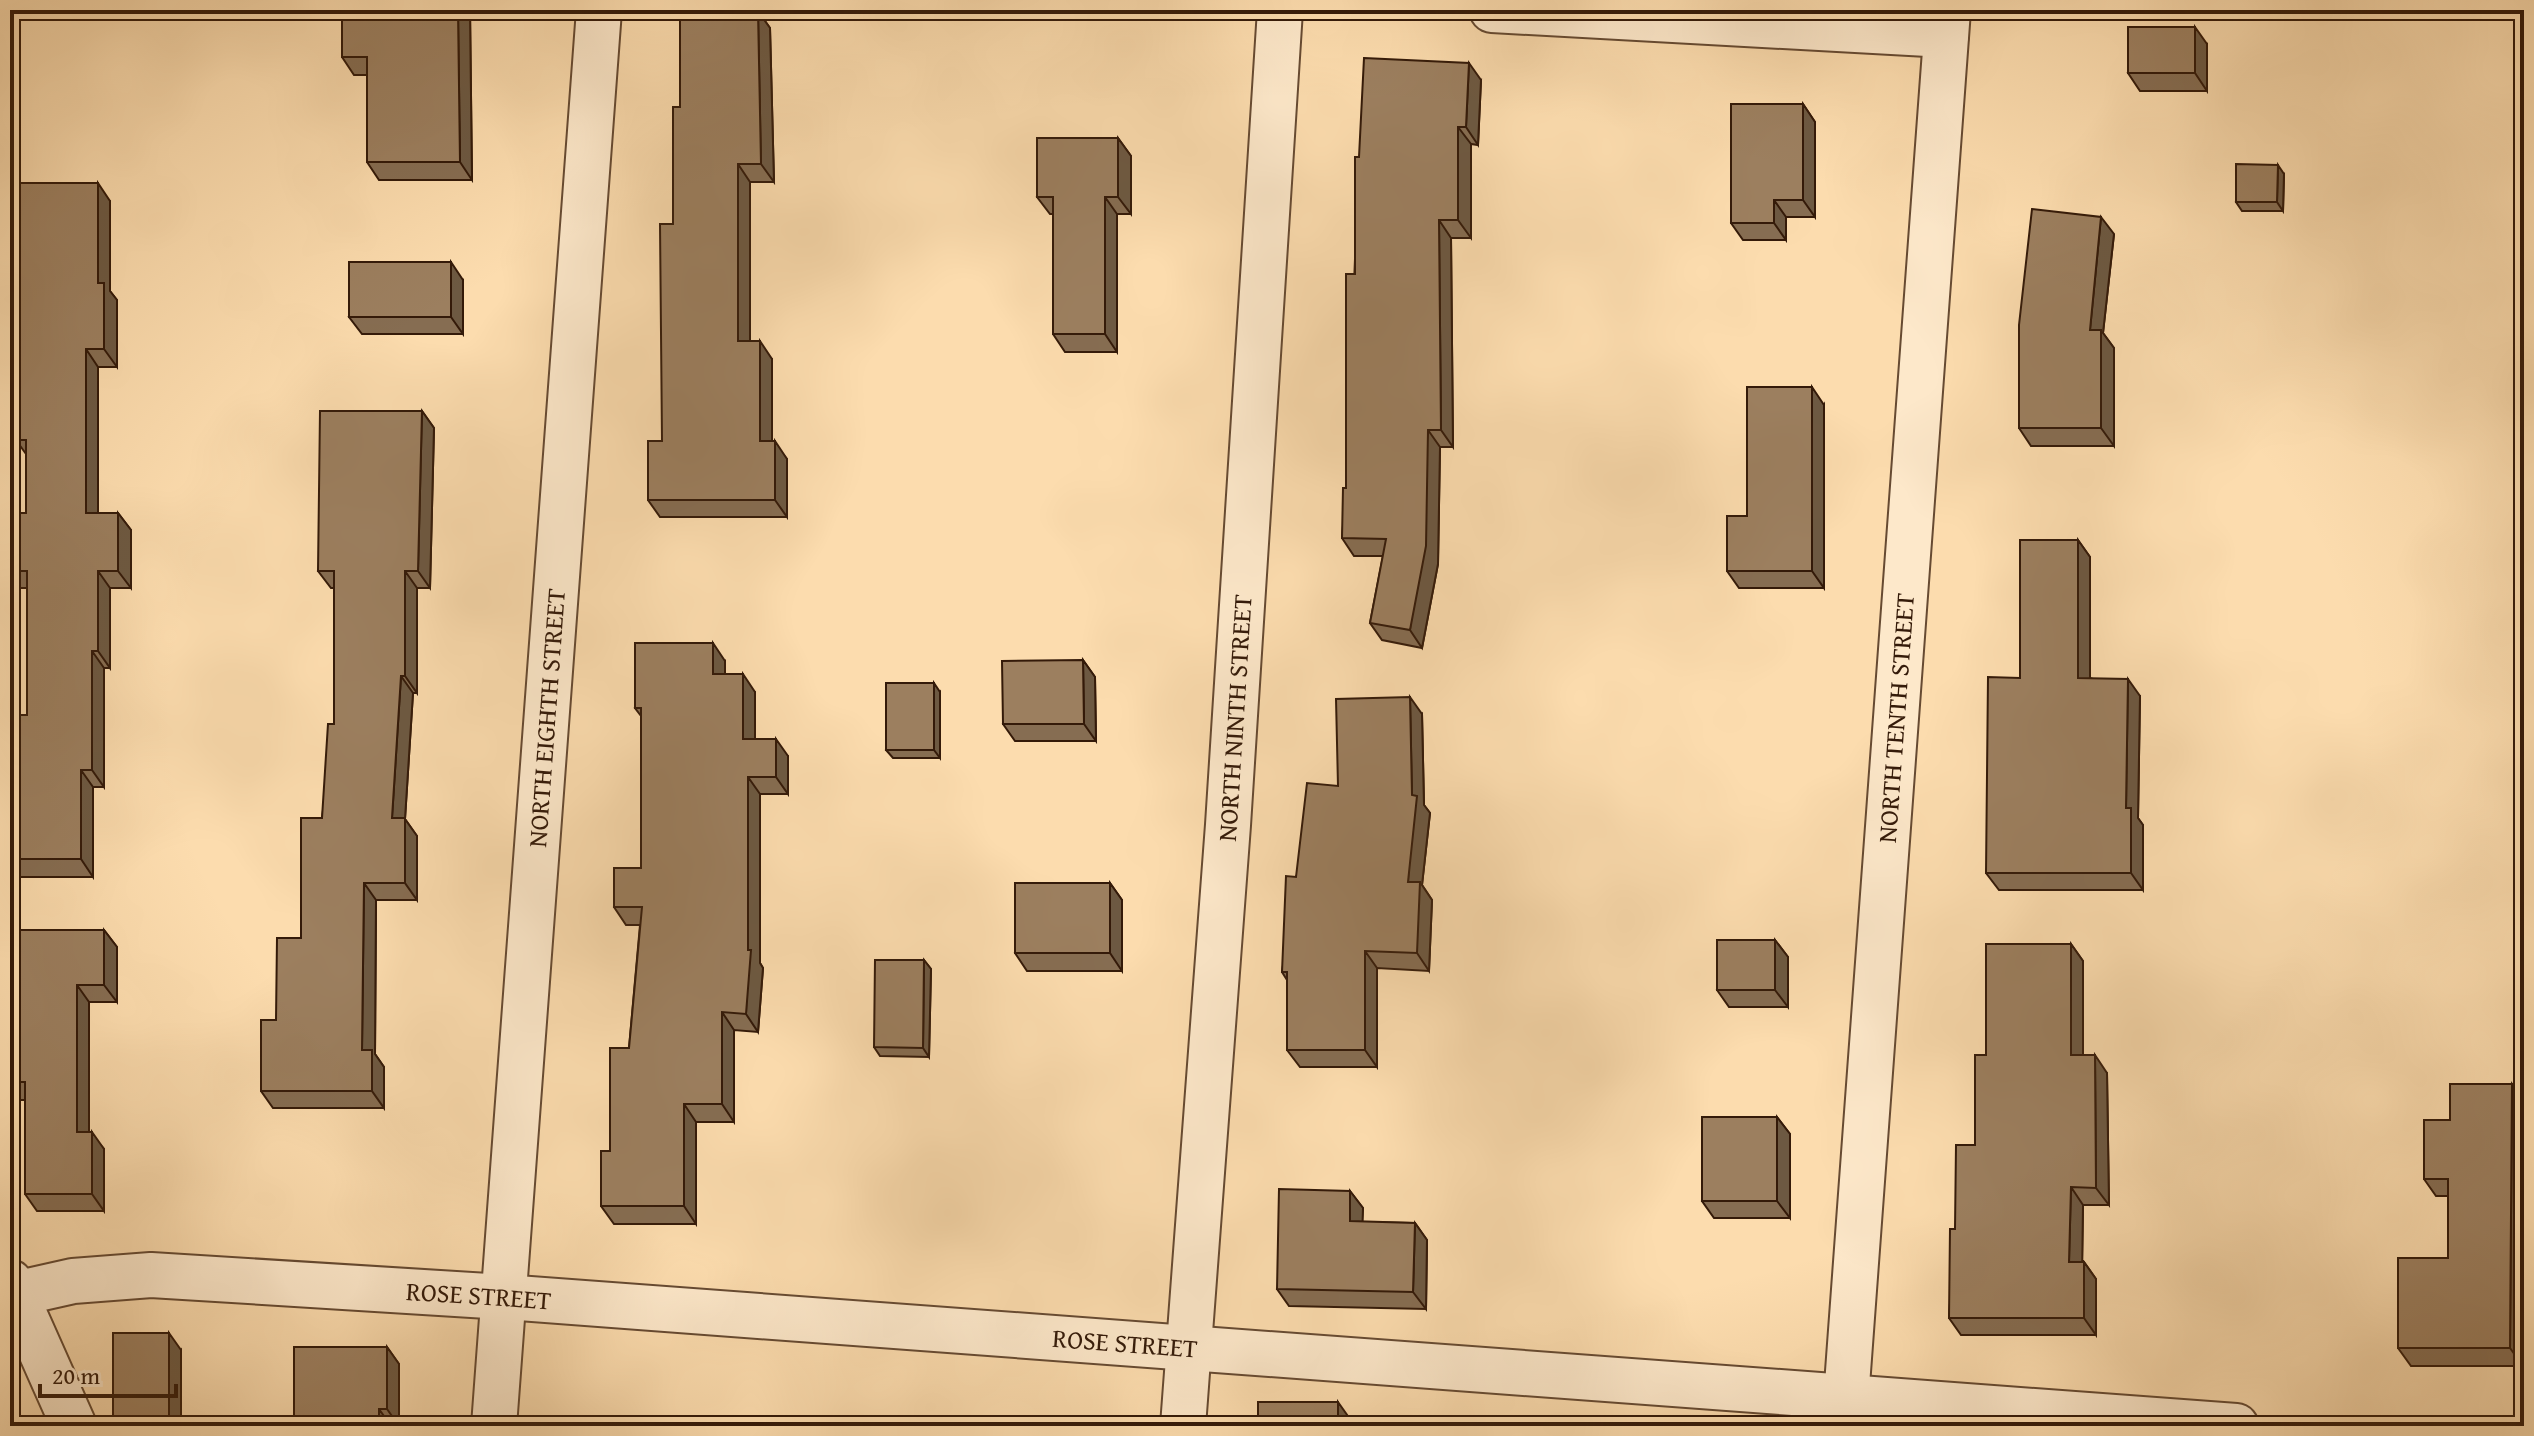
<svg xmlns="http://www.w3.org/2000/svg" width="2534" height="1436" viewBox="0 0 2534 1436" font-family="'Gentium Book Plus',serif">
<style>
.lines{fill:none;stroke-linecap:round;stroke-linejoin:round}
.minor-casing{stroke:#664a32;stroke-width:48}
.minor{stroke:#fde8ca;stroke-width:44}
.wall{fill:#866d52;stroke:#341a09;stroke-width:2}
.shaded-wall{fill:#6d5942;stroke:#341a09;stroke-width:2}
.building{fill:#9c7f5f;stroke:#341a09;stroke-width:2}
.labels{text-anchor:middle;stroke-width:6;stroke-linejoin:round;paint-order:stroke}
.street-label{font-size:26px;fill:#341a09;stroke:#fde8ca}
</style>
<rect width="100%" height="100%" fill="#fcdcae"/>
<filter id="stains"><feTurbulence type="fractalNoise" baseFrequency=".0025" numOctaves="4"/><feColorMatrix values="0 0 0 0 .2 0 0 0 0 .09 0 0 0 0 .02 0 0 0 .5 -.17"/></filter>
<radialGradient id="worn" r=".72"><stop offset=".6" stop-color="#630" stop-opacity="0"/><stop offset="1" stop-color="#630" stop-opacity=".3"/></radialGradient>
<g class="lines">
<!-- minor casing -->
<g class="minor-casing">
<g id="minor">
<path d="M 1492,10 L 1946,35"/>
<path d="M 10,1282 L 74,1426"/>
<path id="s1" d="M 15,1294 L 73,1281 L 151,1275 L 504,1297 L 2236,1426"/>
<path id="s2" d="M 494,1426 L 599,10"/>
<path id="s3" d="M 1183,1426 L 1228,825 L 1280,10"/>
<path id="s4" d="M 1844,1426 L 1948,10"/>
</g>
</g>
<!-- minor -->
<use href="#minor" class="minor"/>
</g>
<!-- wall -->
<path class="wall" d="M 342,10 L 470,10 L 472,180 L 379,180 L 367,162 L 367,75 L 354,75 L 342,57 Z
M 758,11 L 770,28 L 774,182 L 750,182 L 750,341 L 772,359 L 772,441 L 787,459 L 787,517 L 660,517 L 648,500 L 662,441 L 680,107 Z
M 2207,44 L 2207,91 L 2140,91 L 2128,73 Z
M 1481,80 L 1478,145 L 1471,144 L 1471,238 L 1451,238 L 1453,447 L 1440,447 L 1438,564 L 1422,648 L 1382,640 L 1370,623 L 1383,556 L 1354,556 L 1342,538 L 1346,488 L 1359,157 Z
M 1803,104 L 1815,122 L 1815,217 L 1786,217 L 1786,240 L 1743,240 L 1731,223 Z
M 1118,138 L 1131,156 L 1131,214 L 1117,214 L 1117,352 L 1065,352 L 1053,334 L 1053,214 L 1050,214 L 1037,197 Z
M 2284,174 L 2283,211 L 2242,211 L 2236,202 Z
M 10,183 L 110,201 L 110,291 L 117,300 L 117,367 L 98,367 L 98,513 L 118,513 L 131,530 L 131,588 L 110,588 L 110,668 L 104,668 L 104,787 L 93,787 L 93,877 L 10,877 L 10,715 L 27,715 L 27,588 L 18,588 L 10,577 L 10,513 L 26,513 L 26,454 L 16,440 L 15,259 L 12,259 L 10,257 Z
M 2114,234 L 2103,333 L 2114,348 L 2114,446 L 2031,446 L 2019,428 Z
M 463,280 L 463,334 L 362,334 L 349,317 Z
M 1824,405 L 1824,588 L 1739,588 L 1727,571 Z
M 422,411 L 434,428 L 430,588 L 417,588 L 417,693 L 413,693 L 405,819 L 417,836 L 417,900 L 376,900 L 375,1054 L 384,1067 L 384,1108 L 273,1108 L 261,1091 L 276,1020 L 301,938 L 322,818 L 334,724 L 334,588 L 331,588 L 318,571 Z
M 2078,540 L 2090,557 L 2090,678 L 2140,696 L 2138,818 L 2143,825 L 2143,890 L 1999,890 L 1986,873 L 2020,678 Z
M 1083,660 L 1095,677 L 1096,741 L 1015,741 L 1003,724 Z
M 725,661 L 725,674 L 755,692 L 755,739 L 788,756 L 788,794 L 760,794 L 760,963 L 763,968 L 758,1032 L 734,1030 L 734,1122 L 696,1122 L 696,1224 L 614,1224 L 601,1206 L 610,1151 L 629,1048 L 640,925 L 626,925 L 614,907 L 641,868 L 641,716 L 635,708 Z
M 940,692 L 940,758 L 893,758 L 886,750 Z
M 1422,714 L 1424,805 L 1430,813 L 1422,885 L 1432,900 L 1429,971 L 1377,968 L 1377,1067 L 1300,1067 L 1287,1050 L 1287,980 L 1282,972 L 1296,877 L 1338,786 Z
M 1110,883 L 1122,900 L 1122,971 L 1027,971 L 1015,953 Z
M 10,930 L 104,930 L 117,947 L 117,1002 L 89,1002 L 89,1132 L 104,1149 L 104,1211 L 37,1211 L 25,1194 L 25,1100 L 20,1100 L 10,1085 Z
M 1775,940 L 1788,957 L 1788,1007 L 1729,1007 L 1717,990 Z
M 2071,944 L 2083,961 L 2083,1055 L 2107,1073 L 2109,1205 L 2083,1205 L 2082,1262 L 2084,1262 L 2096,1279 L 2096,1335 L 1961,1335 L 1949,1318 L 1955,1229 L 1975,1145 L 1986,1055 Z
M 924,960 L 931,969 L 929,1057 L 880,1056 L 874,1047 Z
M 2512,1084 L 2524,1101 L 2523,1366 L 2411,1366 L 2398,1348 L 2448,1258 L 2448,1196 L 2436,1196 L 2424,1179 L 2450,1120 Z
M 1777,1117 L 1790,1134 L 1790,1218 L 1714,1218 L 1702,1201 Z
M 1350,1191 L 1363,1208 L 1362,1222 L 1415,1223 L 1427,1240 L 1426,1309 L 1289,1306 L 1277,1289 Z
M 387,1347 L 399,1364 L 399,1426 L 294,1426 Z
M 181,1350 L 181,1426 L 117,1426 L 113,1420 Z"/>
<!-- shaded-wall -->
<path class="shaded-wall" d="M 458,10 L 470,10 L 472,180 L 460,162 Z
M 758,11 L 770,28 L 774,182 L 761,164 Z
M 2195,27 L 2207,44 L 2207,91 L 2195,73 Z
M 1469,63 L 1481,80 L 1478,145 L 1466,127 Z
M 1803,104 L 1815,122 L 1815,217 L 1803,200 Z
M 1458,127 L 1471,144 L 1471,238 L 1458,220 Z
M 1118,138 L 1131,156 L 1131,214 L 1118,197 Z
M 738,164 L 750,182 L 750,359 L 738,341 Z
M 2278,165 L 2284,174 L 2283,211 L 2277,202 Z
M 98,183 L 110,201 L 110,291 L 117,300 L 117,367 L 104,349 L 98,283 Z
M 1105,197 L 1117,214 L 1117,352 L 1105,334 Z
M 1774,200 L 1786,217 L 1786,240 L 1774,223 Z
M 2101,217 L 2114,234 L 2103,333 L 2114,348 L 2114,446 L 2101,428 L 2090,330 Z
M 1439,220 L 1451,238 L 1453,447 L 1441,430 Z
M 451,262 L 463,280 L 463,334 L 451,317 Z
M 760,341 L 772,359 L 772,459 L 760,441 Z
M 86,349 L 98,367 L 98,530 L 86,513 Z
M 1812,387 L 1824,405 L 1824,588 L 1812,571 Z
M 422,411 L 434,428 L 430,588 L 418,571 Z
M 1428,430 L 1440,447 L 1438,564 L 1422,648 L 1410,630 Z
M 775,441 L 787,459 L 787,517 L 775,500 Z
M 118,513 L 131,530 L 131,588 L 118,571 Z
M 2078,540 L 2090,557 L 2090,696 L 2078,678 Z
M 98,571 L 110,588 L 110,668 L 98,651 Z
M 405,571 L 417,588 L 417,693 L 405,676 Z
M 713,643 L 725,661 L 725,692 L 713,674 Z
M 92,651 L 104,668 L 104,787 L 92,770 Z
M 1083,660 L 1095,677 L 1096,741 L 1084,724 Z
M 743,674 L 755,692 L 755,756 L 743,739 Z
M 401,676 L 413,693 L 405,819 L 417,836 L 417,900 L 405,883 L 392,818 Z
M 2128,679 L 2140,696 L 2138,818 L 2143,825 L 2143,890 L 2131,873 L 2126,808 Z
M 934,683 L 940,692 L 940,758 L 934,750 Z
M 1410,697 L 1422,714 L 1424,805 L 1430,813 L 1422,885 L 1432,900 L 1429,971 L 1417,953 L 1408,882 L 1412,795 Z
M 776,739 L 788,756 L 788,794 L 776,777 Z
M 81,770 L 93,787 L 93,877 L 81,859 Z
M 748,777 L 760,794 L 760,963 L 763,968 L 758,1032 L 746,1014 L 748,950 Z
M 364,883 L 376,900 L 375,1054 L 384,1067 L 384,1108 L 372,1091 L 362,1050 Z
M 1110,883 L 1122,900 L 1122,971 L 1110,953 Z
M 104,930 L 117,947 L 117,1002 L 104,985 Z
M 1775,940 L 1788,957 L 1788,1007 L 1775,990 Z
M 2071,944 L 2083,961 L 2083,1073 L 2071,1055 Z
M 1365,951 L 1377,968 L 1377,1067 L 1365,1050 Z
M 924,960 L 931,969 L 929,1057 L 923,1048 Z
M 77,985 L 89,1002 L 89,1149 L 77,1132 Z
M 722,1012 L 734,1030 L 734,1122 L 722,1104 Z
M 2095,1055 L 2107,1073 L 2109,1205 L 2096,1188 Z
M 2512,1084 L 2524,1101 L 2523,1366 L 2510,1348 Z
M 684,1104 L 696,1122 L 696,1224 L 684,1206 Z
M 1777,1117 L 1790,1134 L 1790,1218 L 1777,1201 Z
M 92,1132 L 104,1149 L 104,1211 L 92,1194 Z
M 2071,1187 L 2083,1205 L 2082,1279 L 2069,1262 Z
M 1350,1191 L 1363,1208 L 1362,1239 L 1350,1221 Z
M 1415,1223 L 1427,1240 L 1426,1309 L 1413,1292 Z
M 2084,1262 L 2096,1279 L 2096,1335 L 2084,1318 Z
M 169,1333 L 181,1350 L 181,1426 L 173,1426 L 169,1420 Z
M 387,1347 L 399,1364 L 399,1426 L 387,1409 Z
M 1338,1402 L 1350,1419 L 1350,1426 L 1338,1426 Z
M 379,1409 L 391,1426 L 379,1426 Z"/>
<!-- building -->
<path class="building" d="M 342,10 L 458,10 L 460,162 L 367,162 L 367,57 L 342,57 Z
M 680,11 L 758,11 L 761,164 L 738,164 L 738,341 L 760,341 L 760,441 L 775,441 L 775,500 L 648,500 L 648,441 L 662,441 L 660,224 L 673,224 L 673,107 L 680,107 Z
M 2128,27 L 2195,27 L 2195,73 L 2128,73 Z
M 1364,58 L 1469,63 L 1466,127 L 1458,127 L 1458,220 L 1439,220 L 1441,430 L 1428,430 L 1426,546 L 1410,630 L 1370,623 L 1386,539 L 1342,538 L 1343,488 L 1346,488 L 1346,274 L 1355,274 L 1355,157 L 1359,157 Z
M 1731,104 L 1803,104 L 1803,200 L 1774,200 L 1774,223 L 1731,223 Z
M 1037,138 L 1118,138 L 1118,197 L 1105,197 L 1105,334 L 1053,334 L 1053,197 L 1037,197 Z
M 2236,164 L 2278,165 L 2277,202 L 2236,202 Z
M 10,183 L 98,183 L 98,283 L 104,283 L 104,349 L 86,349 L 86,513 L 118,513 L 118,571 L 98,571 L 98,651 L 92,651 L 92,770 L 81,770 L 81,859 L 10,859 L 10,715 L 27,715 L 27,571 L 10,571 L 10,513 L 26,513 L 26,440 L 16,440 L 15,242 L 10,242 Z
M 2032,209 L 2101,217 L 2090,330 L 2101,330 L 2101,428 L 2019,428 L 2019,325 Z
M 349,262 L 451,262 L 451,317 L 349,317 Z
M 1747,387 L 1812,387 L 1812,571 L 1727,571 L 1727,516 L 1747,516 Z
M 320,411 L 422,411 L 418,571 L 405,571 L 405,676 L 401,676 L 392,818 L 405,818 L 405,883 L 364,883 L 362,1050 L 372,1050 L 372,1091 L 261,1091 L 261,1020 L 276,1020 L 277,938 L 301,938 L 301,818 L 322,818 L 328,724 L 334,724 L 334,571 L 318,571 Z
M 2020,540 L 2078,540 L 2078,678 L 2128,679 L 2126,808 L 2131,808 L 2131,873 L 1986,873 L 1988,677 L 2020,678 Z
M 635,643 L 713,643 L 713,674 L 743,674 L 743,739 L 776,739 L 776,777 L 748,777 L 748,950 L 751,950 L 746,1014 L 722,1012 L 722,1104 L 684,1104 L 684,1206 L 601,1206 L 601,1151 L 610,1151 L 610,1048 L 629,1048 L 642,907 L 614,907 L 614,868 L 641,868 L 641,708 L 635,708 Z
M 1083,660 L 1084,724 L 1003,724 L 1002,661 Z
M 886,683 L 934,683 L 934,750 L 886,750 Z
M 1410,697 L 1412,795 L 1417,796 L 1408,882 L 1420,882 L 1417,953 L 1365,951 L 1365,1050 L 1287,1050 L 1287,972 L 1282,972 L 1286,876 L 1296,877 L 1307,783 L 1338,786 L 1336,699 Z
M 1015,883 L 1110,883 L 1110,953 L 1015,953 Z
M 10,930 L 104,930 L 104,985 L 77,985 L 77,1132 L 92,1132 L 92,1194 L 25,1194 L 25,1082 L 10,1082 Z
M 1717,940 L 1775,940 L 1775,990 L 1717,990 Z
M 1986,944 L 2071,944 L 2071,1055 L 2095,1055 L 2096,1188 L 2071,1187 L 2069,1262 L 2084,1262 L 2084,1318 L 1949,1318 L 1950,1229 L 1955,1229 L 1956,1145 L 1975,1145 L 1975,1055 L 1986,1055 Z
M 875,960 L 924,960 L 923,1048 L 874,1047 Z
M 2450,1084 L 2512,1084 L 2510,1348 L 2398,1348 L 2398,1258 L 2448,1258 L 2448,1179 L 2424,1179 L 2424,1120 L 2450,1120 Z
M 1702,1117 L 1777,1117 L 1777,1201 L 1702,1201 Z
M 1279,1189 L 1350,1191 L 1350,1221 L 1415,1223 L 1413,1292 L 1277,1289 Z
M 113,1333 L 169,1333 L 169,1420 L 113,1420 Z
M 294,1347 L 387,1347 L 387,1409 L 379,1409 L 379,1426 L 294,1426 Z
M 1258,1402 L 1338,1402 L 1338,1426 L 1258,1426 Z"/>
<g class="labels">
<!-- street labels -->
<g class="street-label">
<text dy="9" stroke="none"><textPath href="#s2" startOffset="710">NORTH EIGHTH STREET</textPath></text>
<text dy="9" stroke="none"><textPath href="#s3" startOffset="710">NORTH NINTH STREET</textPath></text>
<text dy="9" stroke="none"><textPath href="#s4" startOffset="710">NORTH TENTH STREET</textPath></text>
<text dy="9" stroke="none"><textPath href="#s1" startOffset="466">ROSE STREET</textPath></text>
<text dy="9" stroke="none"><textPath href="#s1" startOffset="1114">ROSE STREET</textPath></text>
</g>
</g>
<!-- margin -->
<rect width="2534" height="1436" fill="none" stroke="#fcdcae" stroke-width="40"/>
<rect x="12" y="12" width="2510" height="1412" fill="none" stroke="#341a09" stroke-width="4"/>
<rect x="20" y="20" width="2494" height="1396" fill="none" stroke="#341a09" stroke-width="2"/>
<!-- scale -->
<path d="M40 1384v12h136v-12" fill="none" stroke="#341a09" stroke-width="4"/>
<text x="52" y="1384" font-size="24" fill="#341a09" stroke="#fde8ca" stroke-width="6" paint-order="stroke">20 m</text>
<rect width="100%" height="100%" filter="url(#stains)"/>
<rect width="100%" height="100%" fill="url(#worn)"/>
</svg>
